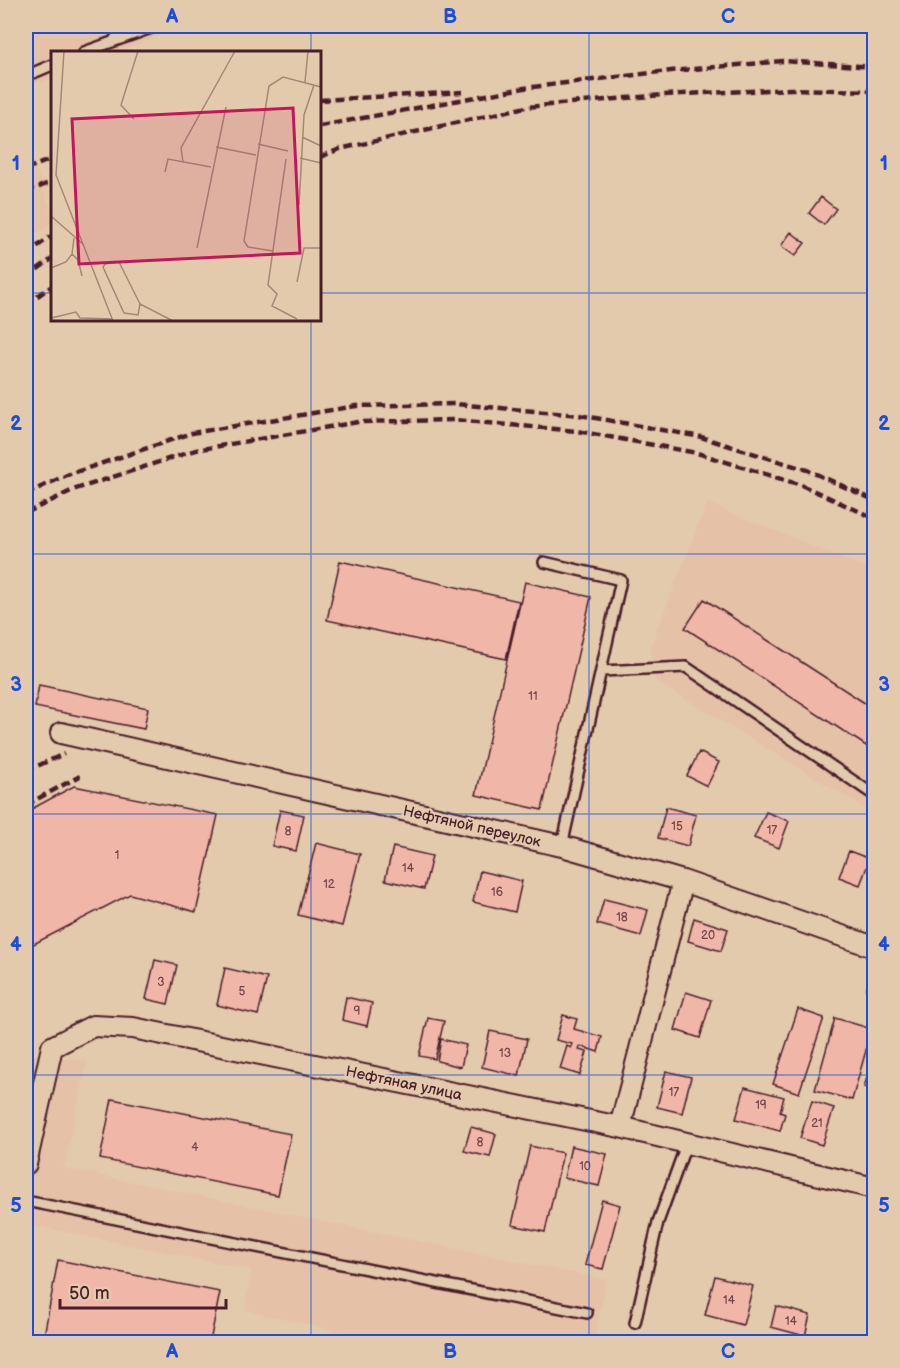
<svg xmlns="http://www.w3.org/2000/svg" width="900" height="1368" viewBox="0 0 900 1368" font-family="'Balsamiq Sans',sans-serif">
<style>
.built{fill:#e5c1a8}
.building{fill:#f0b7a9;stroke:#4a1f2b;stroke-width:1.5}
.lines{fill:none;stroke-linecap:round;stroke-linejoin:round}
.lane-casing{stroke:#4a1f2b;stroke-width:14}
.street-casing{stroke:#4a1f2b;stroke-width:24}
.lane{stroke:#e4caac;stroke-width:9}
.street{stroke:#e4caac;stroke-width:20}
.rail{stroke:#4a1f2b;stroke-width:4.5;stroke-dasharray:9 4.5;stroke-linecap:butt}
.grid{fill:none;stroke:#1d4ed8;stroke-width:1.5;stroke-opacity:0.55}
.labels{text-anchor:middle;stroke-width:4.5;stroke-linejoin:round;paint-order:stroke}
.number-label{font-size:12px;fill:#74454a}
.street-label{font-size:15px;fill:#4a1f2b;stroke:#e4caac}
.inset-road{fill:none;stroke:#a68678;stroke-width:1.5}
.view{fill:#c2185b;fill-opacity:0.15;stroke:#c2185b;stroke-width:3}
.inset-edge{fill:none;stroke:#4a1f2b;stroke-width:3}
.neatline{fill:none;stroke:#1d4ed8;stroke-width:2}
.grid-label{font-size:20px;text-anchor:middle;font-weight:bold;fill:#1d4ed8}
</style>
<rect width="100%" height="100%" fill="#e4caac"/>
<filter id="ink" filterUnits="userSpaceOnUse"><feTurbulence type="fractalNoise" baseFrequency=".0167" numOctaves="2"/><feDisplacementMap in="SourceGraphic" scale="12" xChannelSelector="R" yChannelSelector="G"/><feConvolveMatrix kernelMatrix="1 2 1 2 8 2 1 2 1" color-interpolation-filters="sRGB"/></filter>
<g filter="url(#ink)">
<!-- built -->
<path class="built" d="M 26,26 L 186,26 L 117,52 L 52,52 L 52,78 L 26,88 Z
M 26,139 L 52,215 L 52,223 L 26,241 Z
M 707,503 L 874,571 L 874,814 L 656,681 L 650,648 Z
M 26,1053 L 87,1061 L 64,1168 L 607,1280 L 594,1342 L 384,1342 L 245,1310 L 251,1270 L 26,1224 Z"/>
<!-- building -->
<path class="building" d="M 821,197 L 836,209 L 824,225 L 809,213 Z
M 791,232 L 805,243 L 795,256 L 781,246 Z
M 340,561 L 519,601 L 506,659 L 327,620 Z
M 525,582 L 591,597 L 542,810 L 476,795 Z
M 704,599 L 874,709 L 874,751 L 685,628 Z
M 39,685 L 148,708 L 144,729 L 35,707 Z
M 699,752 L 719,762 L 707,786 L 687,776 Z
M 74,786 L 218,815 L 196,912 L 130,894 L 26,948 L 26,812 Z
M 666,807 L 696,815 L 688,846 L 658,838 Z
M 280,810 L 304,815 L 296,851 L 272,846 Z
M 766,812 L 789,821 L 779,848 L 754,838 Z
M 316,843 L 360,854 L 342,926 L 298,915 Z
M 393,847 L 432,856 L 424,889 L 385,880 Z
M 849,851 L 870,859 L 860,885 L 839,877 Z
M 480,871 L 522,881 L 515,912 L 473,902 Z
M 604,899 L 648,910 L 641,936 L 597,924 Z
M 694,918 L 728,929 L 721,951 L 688,941 Z
M 155,960 L 177,965 L 168,1004 L 146,999 Z
M 874,966 L 874,993 L 866,990 Z
M 225,968 L 267,978 L 258,1015 L 217,1005 Z
M 686,992 L 711,1000 L 700,1038 L 675,1030 Z
M 346,997 L 372,1003 L 367,1026 L 342,1020 Z
M 798,1009 L 824,1018 L 799,1093 L 773,1084 Z
M 563,1015 L 577,1019 L 574,1029 L 602,1037 L 598,1052 L 580,1046 L 579,1050 L 587,1052 L 580,1075 L 560,1069 L 567,1046 L 571,1048 L 572,1044 L 556,1040 Z
M 428,1018 L 444,1021 L 435,1059 L 419,1056 Z
M 835,1018 L 872,1029 L 852,1100 L 815,1090 Z
M 490,1031 L 527,1039 L 519,1076 L 482,1067 Z
M 441,1039 L 466,1045 L 461,1067 L 437,1061 Z
M 874,1056 L 874,1090 L 864,1087 Z
M 666,1071 L 691,1077 L 682,1113 L 657,1107 Z
M 745,1087 L 784,1097 L 780,1112 L 785,1114 L 780,1131 L 736,1119 Z
M 112,1099 L 291,1134 L 278,1195 L 100,1159 Z
M 812,1101 L 834,1108 L 822,1145 L 800,1138 Z
M 471,1127 L 496,1134 L 490,1157 L 464,1151 Z
M 530,1146 L 563,1153 L 545,1232 L 512,1225 Z
M 571,1146 L 607,1154 L 599,1186 L 564,1178 Z
M 602,1200 L 620,1205 L 603,1269 L 585,1265 Z
M 58,1260 L 220,1292 L 210,1342 L 52,1342 L 43,1341 Z
M 715,1276 L 753,1286 L 743,1325 L 705,1315 Z
M 776,1306 L 810,1315 L 805,1336 L 771,1327 Z"/>
<g class="lines">
<!-- lane casing -->
<g class="lane-casing">
<path id="lane" d="M 114,40 L 125,26
M 84,52 L 157,26
M 26,76 L 52,65
M 544,562 L 621,580 L 562,846
M 602,671 L 686,667 L 874,795
M 26,1201 L 587,1313
M 635,1323 L 658,1222 L 687,1142"/>
</g>
<!-- street casing -->
<g class="street-casing">
<path id="street" d="M 61,733 L 562,846 L 683,881 L 874,947
M 620,1127 L 683,881
M 26,1164 L 52,1047 L 93,1026 L 133,1028 L 620,1127 L 874,1188"/>
</g>
<!-- lane -->
<use href="#lane" class="lane"/>
<!-- street -->
<use href="#street" class="street"/>
<!-- rail -->
<path class="rail" d="M 320,100 L 463,92
M 320,126 L 524,88 L 660,72 L 783,61 L 874,67
M 320,157 L 340,149 L 526,107 L 662,95 L 791,89 L 874,91
M 26,169 L 52,159
M 26,192 L 52,182
M 26,254 L 52,236
M 26,277 L 52,259
M 26,304 L 52,286
M 26,494 L 67,475 L 192,433 L 356,406 L 455,404 L 579,415 L 701,437 L 807,470 L 874,500
M 26,513 L 73,490 L 196,450 L 358,422 L 454,420 L 577,431 L 697,453 L 801,485 L 874,518
M 26,771 L 64,754
M 26,805 L 80,776"/>
</g>
</g>
<!-- grid -->
<path class="grid" d="M 311,26 L 311,52M 589,26 L 589,1342M 26,293 L 52,293M 320,293 L 874,293M 311,320 L 311,1342M 26,554 L 874,554M 26,814 L 874,814M 26,1075 L 874,1075"/>
<g class="labels">
<!-- number labels -->
<g class="number-label">
<text x="533" y="700">11</text>
<text x="677" y="830">15</text>
<text x="772" y="834">17</text>
<text x="288" y="835">8</text>
<text x="117" y="859">1</text>
<text x="408" y="872">14</text>
<text x="329" y="888">12</text>
<text x="497" y="896">16</text>
<text x="622" y="921">18</text>
<text x="708" y="939">20</text>
<text x="161" y="986">3</text>
<text x="242" y="995">5</text>
<text x="357" y="1015">9</text>
<text x="505" y="1057">13</text>
<text x="674" y="1096">17</text>
<text x="761" y="1109">19</text>
<text x="817" y="1127">21</text>
<text x="480" y="1146">8</text>
<text x="195" y="1151">4</text>
<text x="585" y="1170">10</text>
<text x="729" y="1304">14</text>
<text x="791" y="1325">14</text>
</g>
<!-- street labels -->
<g class="street-label">
<text transform="translate(472 826) rotate(13)" y="5">Нефтяной переулок</text>
<text transform="translate(404 1083) rotate(12)" y="5">Нефтяная улица</text>
</g>
</g>
<!-- overview -->
<g transform="translate(51 51)">
<rect width="270" height="270" fill="#e4caac"/>
<path class="inset-road" d="M 13,0 L 5,124 L 62,270M 254,31 L 257,0M 83,68 L 70,54 L 87,0M 251,86 L 270,95M 207,93 L 237,100M 165,96 L 205,104M 249,107 L 270,112M 235,108 L 217,234 L 226,243 L 221,255 L 246,268M 132,111 L 130,97 L 184,0M 114,121 L 117,108 L 160,116M 248,154 L 253,64 L 263,34M 0,165 L 33,194M 146,197 L 175,56M 222,200 L 197,196 L 193,190 L 218,35 L 232,26 L 270,36M 21,203 L 27,209 L 31,225M 0,217 L 15,211 L 21,203 L 23,187M 246,231 L 253,197 L 270,197M 89,253 L 87,264 L 73,262 L 52,216 L 54,213 L 68,211 L 89,253 L 122,270M 0,267 L 25,261 L 29,267 L 62,268"/>
<path class="view" d="M 242,57 L 249,202 L 28,213 L 21,68 Z"/>
<rect width="270" height="270" class="inset-edge"/>
</g>
<!-- margin -->
<rect width="900" height="1368" fill="none" stroke="#e4caac" stroke-width="66"/>
<!-- scale -->
<path d="M60 1299v9h166v-9" fill="none" stroke="#4a1f2b" stroke-width="3"/>
<text x="69" y="1299" font-size="18" fill="#4a1f2b" stroke="#e4caac" stroke-width="4.5" paint-order="stroke">50 m</text>
<rect x="33" y="33" width="834" height="1302" class="neatline"/>
<g class="grid-label">
<text x="172" y="23">A</text>
<text x="450" y="23">B</text>
<text x="728" y="23">C</text>
<text x="16" y="170">1</text>
<text x="884" y="170">1</text>
<text x="16" y="430">2</text>
<text x="884" y="430">2</text>
<text x="16" y="691">3</text>
<text x="884" y="691">3</text>
<text x="16" y="951">4</text>
<text x="884" y="951">4</text>
<text x="16" y="1212">5</text>
<text x="884" y="1212">5</text>
<text x="172" y="1358">A</text>
<text x="450" y="1358">B</text>
<text x="728" y="1358">C</text>
</g>
</svg>
